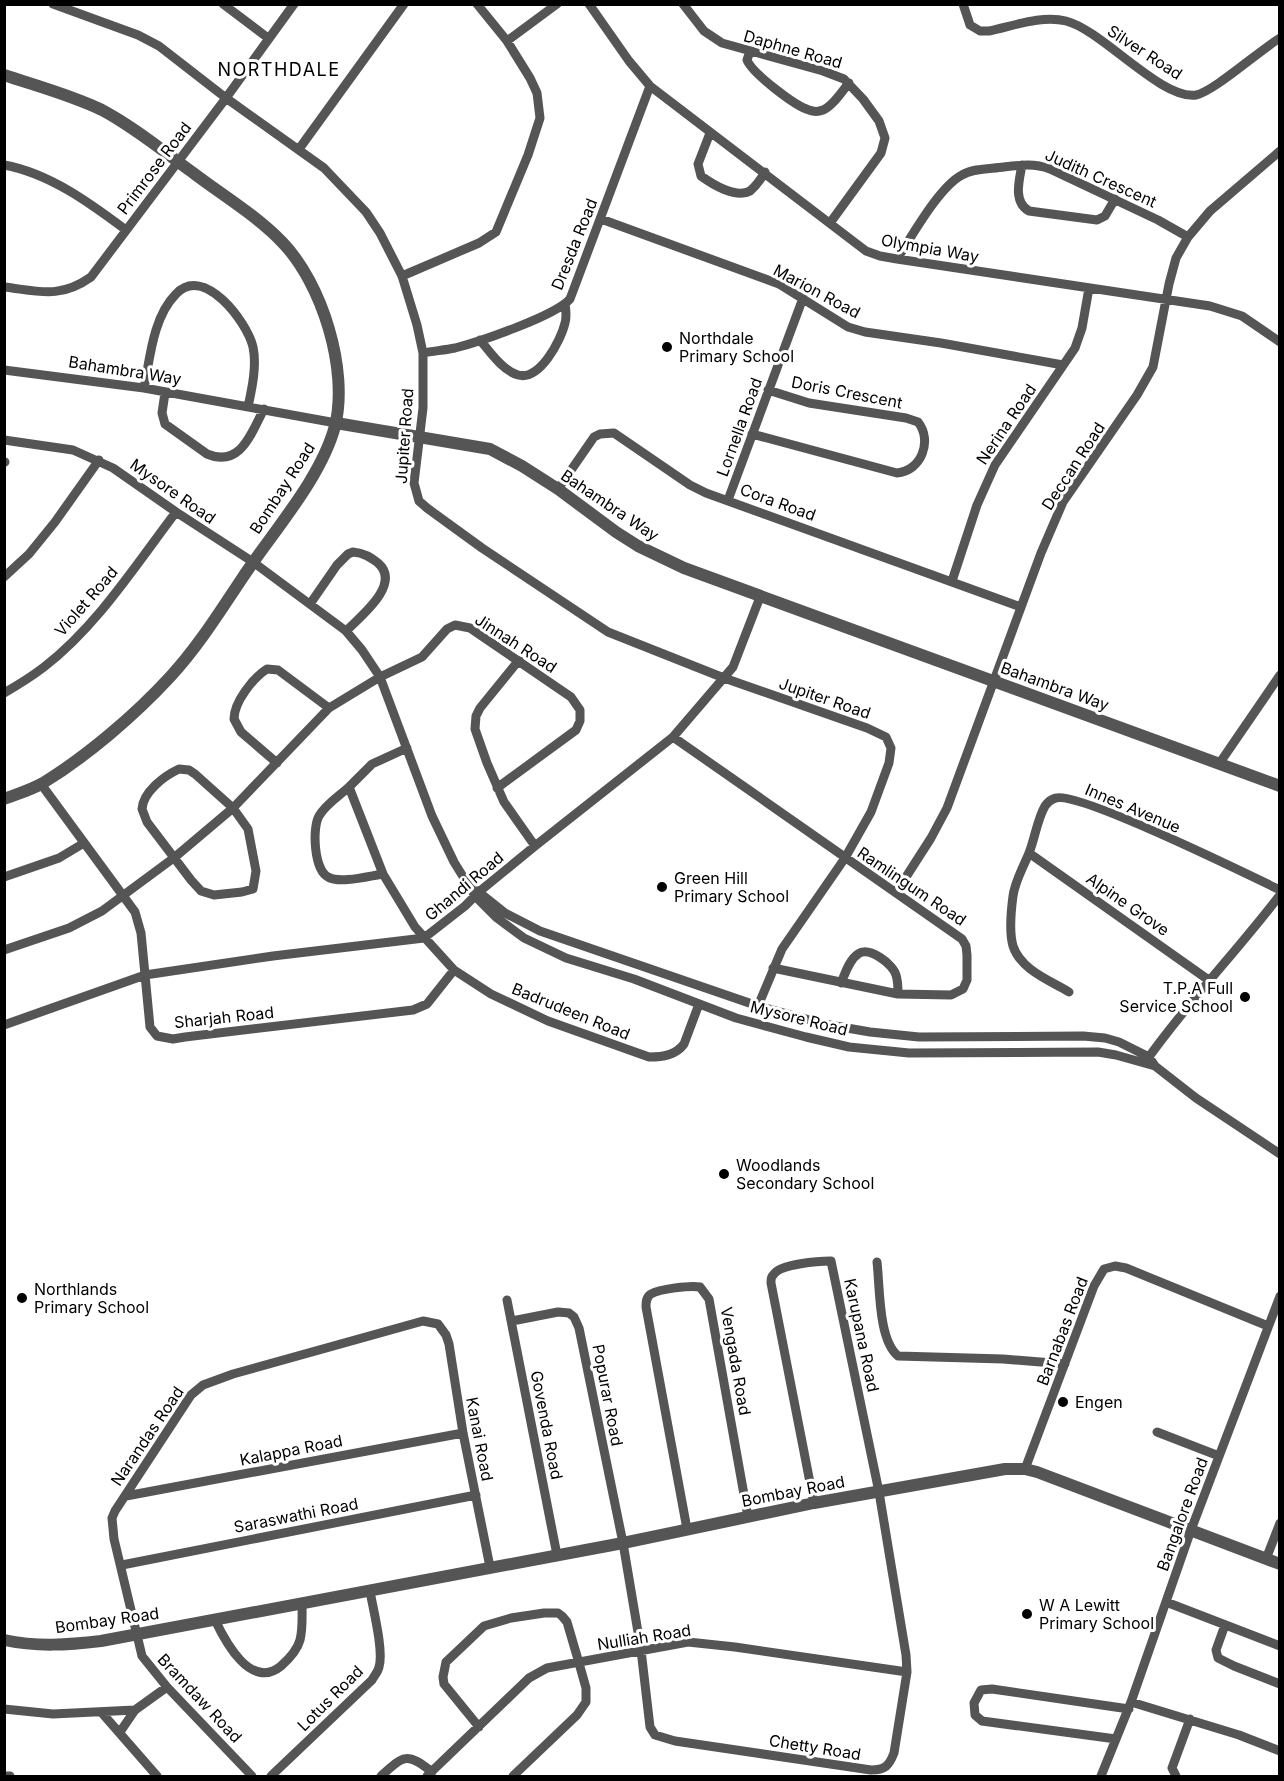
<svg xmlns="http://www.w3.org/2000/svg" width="1284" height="1781" viewBox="0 0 1284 1781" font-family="Inter,sans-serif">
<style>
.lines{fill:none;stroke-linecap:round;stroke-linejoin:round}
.minor{stroke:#555;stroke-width:9}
.tertiary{stroke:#555;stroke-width:12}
.poi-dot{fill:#000;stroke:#fff;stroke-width:2}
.labels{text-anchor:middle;stroke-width:6;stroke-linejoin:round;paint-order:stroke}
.street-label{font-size:16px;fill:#000;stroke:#fff}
.poi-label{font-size:16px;fill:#000;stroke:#fff;text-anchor:start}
.neighbourhood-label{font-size:18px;letter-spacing:1.5px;fill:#000;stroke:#fff}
</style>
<rect width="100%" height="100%" fill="#fff"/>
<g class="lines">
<!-- minor -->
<path class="minor" d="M 53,4 L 138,35 L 159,46 L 226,98 L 324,168 L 366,212 L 380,233 L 402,276 L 417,325 L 423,353 L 423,408 L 414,483 L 419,501 L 427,508 L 482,548 L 608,632 L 724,678 L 867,728 L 886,737 L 891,748 L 889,763 L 871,812 L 845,858 L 782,949 L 758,1006
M 223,4 L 268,38
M 589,4 L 629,61 L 650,86 L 866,251 L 880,256 L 897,259 L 1210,306 L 1242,316 L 1280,342
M 683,4 L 704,31 L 722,43 L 823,71 L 844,79 L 863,99 L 879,121 L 885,138 L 881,153 L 830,223
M 963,4 L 970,25 L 980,31 L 989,31 C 1013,26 1042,15 1066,21 C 1102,30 1161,100 1196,95 C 1213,92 1260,50 1280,38
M 507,41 L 557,4
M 750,51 L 747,60 C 752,73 795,106 809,110 C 814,112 818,112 823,110 C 833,106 842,91 849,83
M 710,133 L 698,164 L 701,176 C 712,184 736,199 750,191 C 756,186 761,179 765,172
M 299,149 L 404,4
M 4,165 C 49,173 90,203 126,230
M 1022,165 C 1019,181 1013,202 1029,211 L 1097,220 L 1105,216 L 1115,199
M 601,219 L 779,284 L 848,327 L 865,332 L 941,343 L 1063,365
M 897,259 C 912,236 939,187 962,175 C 974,168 990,169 1004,167 C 1020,165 1034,163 1050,169 L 1158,220 L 1188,237
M 402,276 L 479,243 L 496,232 L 528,155 L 540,118 L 537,93 L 530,78 L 507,41 L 477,4
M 4,287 C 39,291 60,299 91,277 L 226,98 L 294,4
M 480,340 C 490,352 503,371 518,375 C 540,381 561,340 565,323 C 567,316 566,311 565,304
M 423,353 C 434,351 445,350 455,348 C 479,342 555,316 570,299 L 650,86
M 4,370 L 144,388 L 336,423
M 144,388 C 150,358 153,317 176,294 C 204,264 247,322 253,347 C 257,366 252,388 248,407
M 165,393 L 162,413 L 165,424 L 207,454 C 241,468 251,433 264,409
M 752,434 L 897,473 C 921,471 933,441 918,422 L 906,418 L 809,403 L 768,390
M 4,440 L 73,450 L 113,468 L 176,512 L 253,562 L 346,631 L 362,650 L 380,677 L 432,816 L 454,862 L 475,896 L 497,918 L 524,938 L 566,958 L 634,979 L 736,1018 L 806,1037 L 849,1047 L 909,1053 L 1098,1052 L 1116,1055 L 1155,1066
M 4,462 L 5,462
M 558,489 L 594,437 L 600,434 L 614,433 L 690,485 L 706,493 L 1021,607
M 728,500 L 803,298
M 4,577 L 29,554 L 55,522 L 99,460
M 952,581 L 977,505 L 995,465 L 1075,348 L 1082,328 L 1089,288
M 310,604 L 337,565 L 348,554 L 353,552 C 364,553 370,557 378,563 C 402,584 361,616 346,631
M 519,660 L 480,708 L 476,716 L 475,729 L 487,763 L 504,802 L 535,846
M 4,693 C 18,685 31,677 44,667 C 97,626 135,566 176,512
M 673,737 L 962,939 L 966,946 L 967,955 L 967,980 L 963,989 L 951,995 L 898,994 L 773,968
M 407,748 L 372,764 L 349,787 L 383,874 L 415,927 L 454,970 L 491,994 L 548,1021 L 649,1057 C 663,1057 676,1055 684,1044 L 699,1004
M 277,763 L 241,732 L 234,719 C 234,702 253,678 267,669 L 278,670 L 329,708
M 1219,764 L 1280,675
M 179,769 L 189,770 L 195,774 L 233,808 L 248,829 L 256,871 L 253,889 L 242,892 L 214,895 L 201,891 L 191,880 L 147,822 L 142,809 C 143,792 164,776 179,769 Z
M 41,784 L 135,912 L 141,933 L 150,1027 L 157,1036 L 173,1039 L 185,1037 L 413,1010 L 427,1004 L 454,970
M 349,787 C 339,796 325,805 319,816 C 312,828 314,870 328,877 C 340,884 369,876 383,874
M 1029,853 L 1210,981
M 4,877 L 59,858 L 84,843
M 475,889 L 505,913 L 540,931 L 758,1006 L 824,1024 L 870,1032 L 919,1037 L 1083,1036 L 1105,1038 L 1119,1042 L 1149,1057 L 1155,1066 L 1196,1098 L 1280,1154
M 897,891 L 931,838 L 947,808 L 1041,553 L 1063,502 L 1137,395 L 1153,367 L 1169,284 L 1176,258 L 1188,237 L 1210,211 L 1280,151
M 4,950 L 69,928 L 102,911 L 175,857 L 233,808 L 329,708 L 380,677 L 422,657 L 447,629 L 455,625 L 470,628 L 571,697 L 580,710 L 580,721 L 576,730 L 497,788
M 841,983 C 845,974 849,960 858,954 C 869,946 893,964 896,975 C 898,981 898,988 898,994
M 1069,992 C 1049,980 1021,970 1013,946 C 1009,932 1011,911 1013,896 C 1015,881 1023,868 1029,853 C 1035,838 1037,820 1045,806 C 1048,802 1051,799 1056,798 C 1080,792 1247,874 1280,890
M 4,1025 L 145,975 L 273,956 L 424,938 L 465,906 L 480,891 L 535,846 L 673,737 L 733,667 L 760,597
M 1146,1061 C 1187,1003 1237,951 1280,895
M 877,1262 C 880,1286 878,1340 898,1356 L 1003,1359 L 1065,1364
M 507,1300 L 557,1555
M 512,1321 L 558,1312 L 569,1313 L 574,1317 L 579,1328 L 623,1543 L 641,1650 L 650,1727 L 655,1735 L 675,1741 L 871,1770 C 885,1770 889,1766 894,1753 L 907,1672 L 906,1655 L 879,1492 L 831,1261 C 819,1261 781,1264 774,1274 C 771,1277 771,1279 771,1283 L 814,1503
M 1157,1432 L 1219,1456
M 1025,1469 L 1094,1286 L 1104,1269 L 1115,1266 L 1126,1268 L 1268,1326
M 126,1496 L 463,1433
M 687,1529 L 646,1307 C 646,1302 646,1297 651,1294 C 659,1289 691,1285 700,1287 L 709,1299 L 748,1517
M 1266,1559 L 1280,1523
M 122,1565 L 476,1495
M 1166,1602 L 1280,1646
M 215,1620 C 225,1641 251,1691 281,1666 C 289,1659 297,1651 300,1640 C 303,1628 302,1615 302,1603
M 1225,1625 L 1216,1650 L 1218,1658 L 1234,1666 L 1280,1684
M 1131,1702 L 1239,1735 L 1280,1751
M 4,1709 L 53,1714 L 135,1710 L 167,1687
M 102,1713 L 157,1776
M 479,1727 L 444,1684 L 443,1677 L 446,1662 L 484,1626 L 511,1618 L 544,1613 L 558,1613 L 562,1616 L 567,1622 L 579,1663 L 586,1688 L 586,1702 L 577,1715 L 513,1776
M 120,1732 L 135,1710
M 1116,1739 L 982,1721 L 975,1715 L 974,1703 L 981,1690 L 992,1689 L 1129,1709
M 4,1776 L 10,1776
M 252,1776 L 167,1687 L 142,1656 L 114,1539 L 112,1518 L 115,1511 L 191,1395 L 203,1385 L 233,1374 L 423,1321 L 438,1324 L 446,1335 L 449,1344 L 463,1433 L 490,1567
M 271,1776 L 372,1680 C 374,1676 378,1672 379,1667 C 384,1651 373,1609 370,1591
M 381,1776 C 404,1755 407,1752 432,1772
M 427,1776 L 529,1678 L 547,1668 L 688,1642 L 735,1647 L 907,1672
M 1101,1776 L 1131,1702 L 1191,1530 L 1280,1296
M 1176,1776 L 1172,1768 L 1190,1719"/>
<!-- tertiary -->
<path class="tertiary" d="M 4,75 C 37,86 71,95 102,110 C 134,127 163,151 192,172 C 222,195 256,215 282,242 C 322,283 349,370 335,426 C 321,479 271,534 241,580 C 219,613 197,648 170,677 C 135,715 87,756 43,783 C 31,790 17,794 4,799
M 336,423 L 490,449 L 522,466 L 558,489 L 616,532 L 638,546 L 684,568 L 1280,786
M 4,1640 C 37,1647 68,1645 101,1641 L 623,1543 L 814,1503 L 1005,1469 L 1025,1469 L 1037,1472 L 1280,1564"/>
</g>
<!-- markers -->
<g class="poi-dot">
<circle cx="667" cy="347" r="6"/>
<circle cx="662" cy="887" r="6"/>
<circle cx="1245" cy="997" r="6"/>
<circle cx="724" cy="1174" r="6"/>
<circle cx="22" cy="1298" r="6"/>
<circle cx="1063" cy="1402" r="6"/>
<circle cx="1027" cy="1614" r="6"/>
</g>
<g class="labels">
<!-- street labels -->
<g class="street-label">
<text transform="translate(793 49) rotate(16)" y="6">Daphne Road</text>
<text transform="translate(1145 52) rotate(33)" y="6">Silver Road</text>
<text transform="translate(154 168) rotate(-53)" y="6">Primrose Road</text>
<text transform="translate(1101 178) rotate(24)" y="6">Judith Crescent</text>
<text transform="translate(574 244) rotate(-68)" y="6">Dresda Road</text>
<text transform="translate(930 248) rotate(10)" y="6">Olympia Way</text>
<text transform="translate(817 291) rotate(28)" y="6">Marion Road</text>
<text transform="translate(125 370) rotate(9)" y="6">Bahambra Way</text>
<text transform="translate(847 392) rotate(11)" y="6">Doris Crescent</text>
<text transform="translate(1006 424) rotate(-56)" y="6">Nerina Road</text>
<text transform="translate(739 427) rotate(-70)" y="6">Lornella Road</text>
<text transform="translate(404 436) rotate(-86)" y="6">Jupiter Road</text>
<text transform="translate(1073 466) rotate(-57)" y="6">Deccan Road</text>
<text transform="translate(282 488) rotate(-57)" y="6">Bombay Road</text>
<text transform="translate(173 491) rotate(35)" y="6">Mysore Road</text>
<text transform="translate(778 502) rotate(20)" y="6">Cora Road</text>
<text transform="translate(610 505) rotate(34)" y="6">Bahambra Way</text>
<text transform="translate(86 601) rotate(-49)" y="6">Violet Road</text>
<text transform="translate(516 643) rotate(33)" y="6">Jinnah Road</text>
<text transform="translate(1055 686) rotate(20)" y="6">Bahambra Way</text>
<text transform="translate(825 698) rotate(19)" y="6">Jupiter Road</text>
<text transform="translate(1133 808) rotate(23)" y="6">Innes Avenue</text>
<text transform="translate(464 886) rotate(-40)" y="6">Ghandi Road</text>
<text transform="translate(912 886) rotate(34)" y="6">Ramlingum Road</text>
<text transform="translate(1128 904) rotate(35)" y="6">Alpine Grove</text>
<text transform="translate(571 1011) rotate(22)" y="6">Badrudeen Road</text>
<text transform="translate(224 1017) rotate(-6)" y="6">Sharjah Road</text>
<text transform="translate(799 1018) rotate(14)" y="6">Mysore Road</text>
<text transform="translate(1062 1331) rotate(-69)" y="6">Barnabas Road</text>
<text transform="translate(862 1335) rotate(78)" y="6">Karupana Road</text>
<text transform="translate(736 1361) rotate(80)" y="6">Vengada Road</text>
<text transform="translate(608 1395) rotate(79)" y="6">Popurar Road</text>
<text transform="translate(547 1425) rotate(79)" y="6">Govenda Road</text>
<text transform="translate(147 1436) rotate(-56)" y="6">Narandas Road</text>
<text transform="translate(480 1439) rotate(79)" y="6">Kanai Road</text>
<text transform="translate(291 1450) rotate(-11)" y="6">Kalappa Road</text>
<text transform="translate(793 1491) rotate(-11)" y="6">Bombay Road</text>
<text transform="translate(1182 1514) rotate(-70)" y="6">Bangalore Road</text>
<text transform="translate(296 1515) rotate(-11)" y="6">Saraswathi Road</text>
<text transform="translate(107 1620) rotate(-8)" y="6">Bombay Road</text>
<text transform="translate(644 1637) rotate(-9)" y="6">Nulliah Road</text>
<text transform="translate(200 1698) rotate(47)" y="6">Bramdaw Road</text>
<text transform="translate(330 1698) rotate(-45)" y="6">Lotus Road</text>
<text transform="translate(815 1747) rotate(9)" y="6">Chetty Road</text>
</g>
<!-- poi labels -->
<g class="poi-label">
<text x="679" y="344">Northdale<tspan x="679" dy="18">Primary School</tspan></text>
<text x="674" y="884">Green Hill<tspan x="674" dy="18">Primary School</tspan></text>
<text x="1233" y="994" text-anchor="end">T.P.A Full<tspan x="1233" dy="18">Service School</tspan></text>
<text x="736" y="1171">Woodlands<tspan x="736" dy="18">Secondary School</tspan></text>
<text x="34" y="1295">Northlands<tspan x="34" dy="18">Primary School</tspan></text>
<text x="1075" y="1408">Engen</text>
<text x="1039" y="1611">W A Lewitt<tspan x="1039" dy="18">Primary School</tspan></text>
</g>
<!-- neighbourhood labels -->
<g class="neighbourhood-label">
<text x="279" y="76">NORTHDALE</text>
</g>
</g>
<!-- border -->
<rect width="1284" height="1781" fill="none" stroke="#000000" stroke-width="12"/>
</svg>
